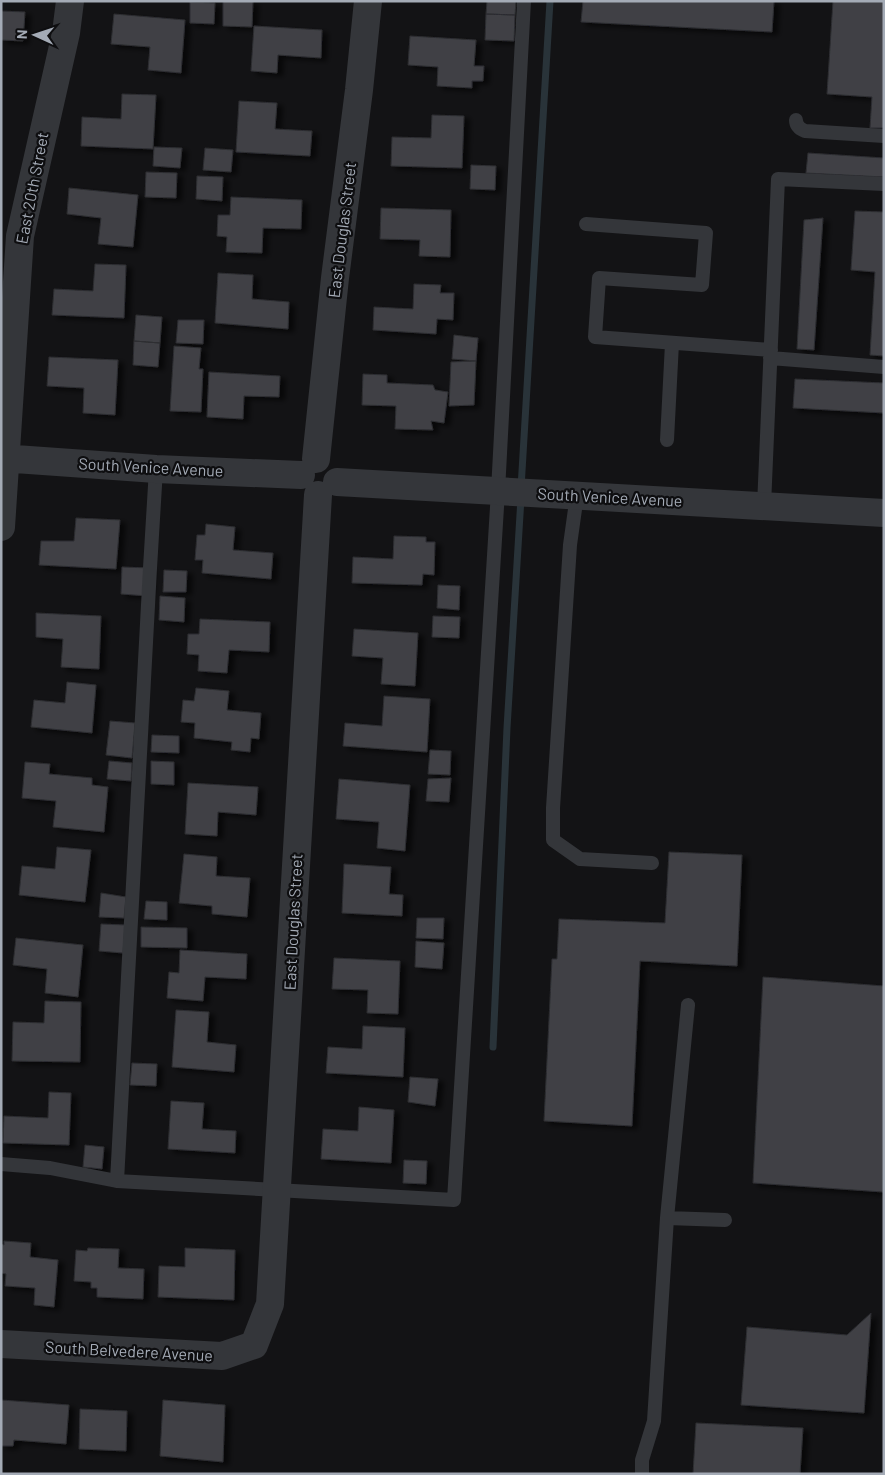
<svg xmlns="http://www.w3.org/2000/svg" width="885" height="1475" viewBox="0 0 885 1475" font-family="Barlow,sans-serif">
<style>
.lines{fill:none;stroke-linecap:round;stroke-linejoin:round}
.stream{stroke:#293339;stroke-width:7}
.building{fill:#3f4145;stroke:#2d2d31;filter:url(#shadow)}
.lane{stroke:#34363a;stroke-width:14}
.street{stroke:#34363a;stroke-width:28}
.labels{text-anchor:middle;stroke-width:4.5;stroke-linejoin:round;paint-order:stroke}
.street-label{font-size:16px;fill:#a4abb6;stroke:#0e0e10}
</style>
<defs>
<filter id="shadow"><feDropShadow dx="5.5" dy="3" stdDeviation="2.5" flood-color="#0009"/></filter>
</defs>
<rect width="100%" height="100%" fill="#131315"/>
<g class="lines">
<!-- stream -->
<path class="stream" d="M 521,488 L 550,1
M 493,1047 L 507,728 L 521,498"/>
</g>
<!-- building -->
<path class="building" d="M 223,1 L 253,1 L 252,27 L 223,26 Z
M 487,1 L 516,1 L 515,15 L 486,14 Z
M 583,1 L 774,1 L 772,32 L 581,22 Z
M 833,1 L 884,1 L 884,128 L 870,128 L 872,97 L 827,94 Z
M 190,2 L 215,3 L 214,24 L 190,23 Z
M 1,11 L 25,12 L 23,41 L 1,40 Z
M 114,14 L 185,20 L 181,73 L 148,70 L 150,47 L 111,44 Z
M 486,14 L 515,15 L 514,41 L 485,40 Z
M 254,26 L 322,30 L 321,58 L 278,55 L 277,73 L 251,71 Z
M 410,36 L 476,40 L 474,66 L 484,66 L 483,81 L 472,81 L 472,88 L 437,86 L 438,67 L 408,65 Z
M 122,94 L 156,95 L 153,149 L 81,146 L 82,117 L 121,119 Z
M 239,101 L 277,103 L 275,129 L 312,131 L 310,156 L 236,152 Z
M 432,115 L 464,116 L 462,168 L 391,166 L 392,137 L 431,138 Z
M 154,147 L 182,148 L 180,168 L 153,166 Z
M 205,148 L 233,150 L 231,172 L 203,170 Z
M 808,153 L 884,158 L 884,177 L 806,173 Z
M 471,165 L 496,166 L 495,190 L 470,189 Z
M 146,172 L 177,173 L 176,198 L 145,197 Z
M 197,176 L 223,177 L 222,201 L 196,199 Z
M 69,188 L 138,195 L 133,247 L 98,244 L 101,218 L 67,214 Z
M 231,197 L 302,200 L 301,229 L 263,228 L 262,253 L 226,252 L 227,237 L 217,236 L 218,215 L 230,215 Z
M 381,208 L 451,210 L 450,257 L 419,256 L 420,240 L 380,239 Z
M 855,211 L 884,212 L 884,356 L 870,355 L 875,272 L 851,270 Z
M 823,218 L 814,350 L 797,349 L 804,220 Z
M 95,264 L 126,265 L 124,318 L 52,315 L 54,289 L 93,291 Z
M 218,273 L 253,275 L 252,299 L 289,302 L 288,329 L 215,323 Z
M 414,284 L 441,285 L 440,293 L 454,293 L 453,320 L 437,319 L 436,334 L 373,330 L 374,307 L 413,309 Z
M 136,315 L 162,317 L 160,343 L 134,341 Z
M 178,320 L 204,320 L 203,344 L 176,343 Z
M 454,335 L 478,338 L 476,361 L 452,359 Z
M 134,341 L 160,343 L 158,367 L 133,365 Z
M 174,346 L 201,348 L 199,369 L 203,369 L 201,412 L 170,411 Z
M 49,357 L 118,360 L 115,415 L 83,413 L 84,388 L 47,386 Z
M 476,361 L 474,405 L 449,406 L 451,362 Z
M 209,372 L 280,376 L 279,397 L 244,396 L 243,419 L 207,417 Z
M 363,374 L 387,375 L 387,383 L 433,385 L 435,390 L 448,392 L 444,423 L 431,421 L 433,430 L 395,429 L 396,406 L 362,405 Z
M 795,379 L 884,383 L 884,413 L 793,408 Z
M 76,518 L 120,520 L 116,569 L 39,565 L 41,541 L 74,541 Z
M 206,524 L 235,527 L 233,550 L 273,553 L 271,579 L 202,573 L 203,560 L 195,560 L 197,535 L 205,535 Z
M 394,536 L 426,537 L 426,542 L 435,542 L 434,575 L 423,574 L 422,585 L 352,583 L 353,557 L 393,559 Z
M 122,567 L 150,568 L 148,596 L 121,594 Z
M 164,570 L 187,571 L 186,592 L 163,592 Z
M 438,585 L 460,586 L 459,610 L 437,608 Z
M 160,596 L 185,598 L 184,622 L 159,620 Z
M 36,613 L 101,616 L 99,669 L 61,667 L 63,639 L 36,637 Z
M 433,616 L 460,617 L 459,638 L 432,637 Z
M 200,619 L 270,622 L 269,652 L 229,650 L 227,673 L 198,671 L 199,655 L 187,654 L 188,634 L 199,634 Z
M 354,629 L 418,633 L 415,686 L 381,684 L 383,658 L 352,656 Z
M 67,682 L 96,685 L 92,733 L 31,727 L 34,700 L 65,703 Z
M 196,688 L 229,691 L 227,710 L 261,713 L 259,739 L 251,738 L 250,752 L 231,750 L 232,742 L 194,738 L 195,723 L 181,722 L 183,700 L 194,701 Z
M 384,696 L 430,699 L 427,752 L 343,746 L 345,723 L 382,726 Z
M 110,721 L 135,723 L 132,758 L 106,755 Z
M 152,735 L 179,736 L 179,753 L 151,752 Z
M 430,750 L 451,751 L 450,775 L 428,774 Z
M 109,761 L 132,763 L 131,781 L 107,779 Z
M 151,761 L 174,762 L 174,785 L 151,784 Z
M 25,762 L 50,764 L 49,774 L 92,778 L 92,785 L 108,787 L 104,832 L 53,827 L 56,801 L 22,798 Z
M 451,778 L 449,802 L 426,801 L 428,779 Z
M 339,779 L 410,785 L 405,851 L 377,848 L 379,822 L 336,819 Z
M 188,783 L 258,787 L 256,815 L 218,812 L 217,836 L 185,834 Z
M 57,847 L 91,850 L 85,902 L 19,895 L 22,866 L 55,869 Z
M 669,852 L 742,855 L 737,966 L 640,961 L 632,1126 L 544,1121 L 552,959 L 557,959 L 559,919 L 665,923 Z
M 184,854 L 217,857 L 216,876 L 250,878 L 247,917 L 212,914 L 212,906 L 179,903 Z
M 344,864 L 391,867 L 389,894 L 403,895 L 402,916 L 342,913 Z
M 101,893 L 126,897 L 124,918 L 99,917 Z
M 146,901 L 167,902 L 167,920 L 144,919 Z
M 417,918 L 444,918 L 443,939 L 416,938 Z
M 101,924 L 125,925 L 123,953 L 99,951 Z
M 141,927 L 187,928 L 187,948 L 141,947 Z
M 16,938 L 83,945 L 78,997 L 45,993 L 47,969 L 13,965 Z
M 416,941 L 444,943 L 442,969 L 415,967 Z
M 180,950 L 247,954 L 246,979 L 205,977 L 203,1001 L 167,998 L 169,972 L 179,973 Z
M 334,958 L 400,961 L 398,1014 L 367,1013 L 368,990 L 332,989 Z
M 763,977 L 884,986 L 883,1192 L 753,1183 Z
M 45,1001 L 81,1002 L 80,1062 L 12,1061 L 13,1022 L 44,1023 Z
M 176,1010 L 209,1012 L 207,1042 L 236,1045 L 234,1072 L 172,1067 Z
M 363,1026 L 405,1028 L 403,1077 L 326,1073 L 328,1047 L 362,1049 Z
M 132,1063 L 157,1064 L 156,1086 L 130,1085 Z
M 410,1077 L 438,1079 L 435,1106 L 408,1102 Z
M 49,1092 L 71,1093 L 69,1145 L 3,1143 L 4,1116 L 48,1118 Z
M 171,1101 L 204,1103 L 202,1129 L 236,1131 L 235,1153 L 168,1149 Z
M 359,1107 L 394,1110 L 391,1163 L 321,1159 L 323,1129 L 358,1131 Z
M 85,1145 L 104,1147 L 102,1169 L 83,1167 Z
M 404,1160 L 427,1161 L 426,1184 L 403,1183 Z
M 4,1241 L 31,1243 L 30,1257 L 58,1260 L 54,1307 L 34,1305 L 35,1288 L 5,1286 L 6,1274 L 1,1273 L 1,1244 L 4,1245 Z
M 88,1248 L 119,1249 L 118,1268 L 144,1269 L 143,1299 L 97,1297 L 97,1288 L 91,1288 L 91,1282 L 74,1281 L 76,1250 L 87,1251 Z
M 185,1248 L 235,1250 L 234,1300 L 158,1297 L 159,1266 L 185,1267 Z
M 871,1313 L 864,1413 L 741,1405 L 747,1327 L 847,1335 Z
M 1,1400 L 69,1405 L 66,1444 L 14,1440 L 13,1446 L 1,1446 Z
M 163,1400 L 225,1405 L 223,1462 L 160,1456 Z
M 80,1409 L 127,1411 L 126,1451 L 79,1449 Z
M 696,1423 L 803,1428 L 800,1474 L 693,1474 Z"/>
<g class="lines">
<!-- lane -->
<path class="lane" d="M 796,120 C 796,126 800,129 805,131 L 884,136
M 586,224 L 706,233 L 702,285 L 599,278 L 595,337 L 771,350
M 770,358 L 884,367
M 667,440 L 672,343
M 577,495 L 570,545 L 553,808 L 553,840 L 580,859 L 652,863
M 764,506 L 778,179 L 884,184
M 688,1005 L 667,1218 L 725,1220
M 1,1164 L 50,1168 L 117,1181 L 454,1200 L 498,491 L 524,1
M 117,1181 L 150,568 L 156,469
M 642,1474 L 642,1460 L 654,1421 L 667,1218"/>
<!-- street -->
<path class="street" d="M 1,458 L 156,469 L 301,475
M 316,459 L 335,278 L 359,90 L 368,1
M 337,482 L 884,513
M 1,527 L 20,236 L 66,33 L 70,1
M 1,1344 L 222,1356 L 254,1345
M 254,1345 L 270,1304 L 318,495"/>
</g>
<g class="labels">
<!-- street labels -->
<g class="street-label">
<text transform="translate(32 188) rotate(-79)" y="6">East 20th Street</text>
<text transform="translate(342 230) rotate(-83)" y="6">East Douglas Street</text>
<text transform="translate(151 467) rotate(3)" y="6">South Venice Avenue</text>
<text transform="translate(610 497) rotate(3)" y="6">South Venice Avenue</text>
<text transform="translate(293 922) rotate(-87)" y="6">East Douglas Street</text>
<text transform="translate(129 1351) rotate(3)" y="6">South Belvedere Avenue</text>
</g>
</g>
<!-- border -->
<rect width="885" height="1475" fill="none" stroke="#a4abb6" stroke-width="5"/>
<!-- north arrow -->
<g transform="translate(35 35) rotate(273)" stroke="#0e0e10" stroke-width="4" paint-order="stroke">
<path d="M0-4L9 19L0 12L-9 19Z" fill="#a4abb6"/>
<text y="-8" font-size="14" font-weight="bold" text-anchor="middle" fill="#a4abb6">N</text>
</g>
</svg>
